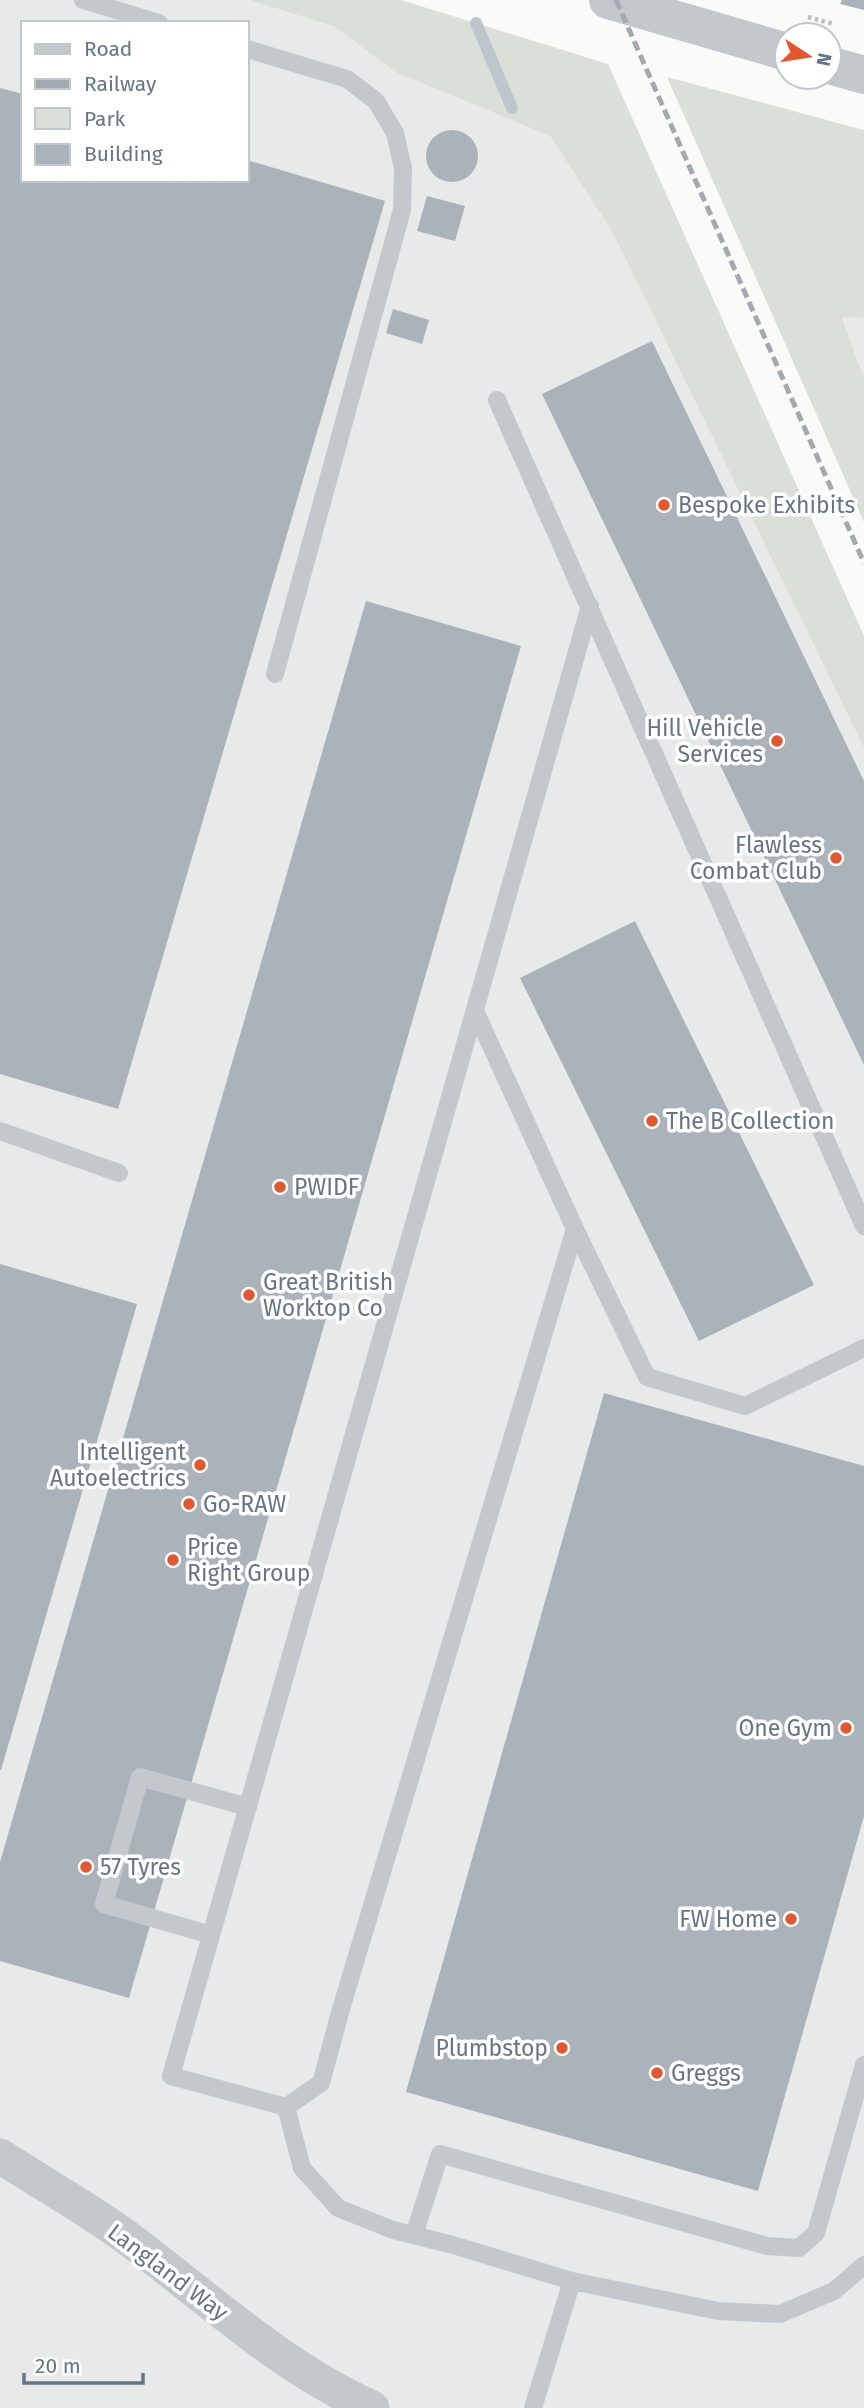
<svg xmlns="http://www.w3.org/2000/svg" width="864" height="2408" viewBox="0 0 864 2408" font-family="'Fira Sans',sans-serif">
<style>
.built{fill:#e8e9e9;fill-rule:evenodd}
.green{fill:#dadfd7}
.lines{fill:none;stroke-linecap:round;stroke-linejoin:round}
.stream{stroke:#bbc7cb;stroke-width:12}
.building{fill:#aab3b9}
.path{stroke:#bbbfc2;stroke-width:4.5;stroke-dasharray:3.5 3.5;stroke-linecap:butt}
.service{stroke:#c3c8cc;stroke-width:18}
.minor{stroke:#c3c8cc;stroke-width:35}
.tertiary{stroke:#c3c8cc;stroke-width:38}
.rail{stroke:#a2aab0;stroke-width:5;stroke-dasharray:10 5;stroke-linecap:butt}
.poi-dot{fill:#e4572e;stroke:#fff;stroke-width:2.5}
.labels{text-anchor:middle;stroke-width:7;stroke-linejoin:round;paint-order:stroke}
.poi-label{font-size:23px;fill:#657683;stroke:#fff;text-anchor:start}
.street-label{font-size:23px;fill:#657683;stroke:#fff}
</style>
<rect width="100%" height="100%" fill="#fafaf8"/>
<!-- built -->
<path class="built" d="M 0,0 L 249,0 L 335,27 L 395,72 L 550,136 L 612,231 L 864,748 L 864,2408 L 0,2408 ZM 23,23 L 247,23 L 247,180 L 23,180 Z
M 842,316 L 864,318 L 864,378 Z"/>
<!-- green -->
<path class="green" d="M 249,0 L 401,0 L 608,64 L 864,636 L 864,748 L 612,231 L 550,136 L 395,72 L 335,27 Z
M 667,77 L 864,130 L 864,318 L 842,317 L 864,378 L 864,522 Z"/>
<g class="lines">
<!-- stream -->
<path class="stream" d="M 476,23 L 512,108"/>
</g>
<!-- building -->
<path class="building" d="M 842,0 L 864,0 L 864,10 L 840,4 Z
M 0,88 L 23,94 L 23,180 L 247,180 L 247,160 L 385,201 L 118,1109 L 0,1074 Z
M426 156a26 26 0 1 1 52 0a26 26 0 1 1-52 0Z
M 427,196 L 465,206 L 455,241 L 417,231 Z
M 393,309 L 429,320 L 422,344 L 386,333 Z
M 652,341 L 864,781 L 864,1065 L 542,394 Z
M 366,601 L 521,646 L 129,1998 L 0,1961 L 0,1862 Z
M 635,921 L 814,1285 L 699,1341 L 520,978 Z
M 0,1264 L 137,1304 L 1,1770 L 0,1770 Z
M 604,1393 L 864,1466 L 864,1816 L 758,2191 L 406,2092 Z"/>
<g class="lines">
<!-- path -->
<path class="path" d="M 808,17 L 834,24"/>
<!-- service -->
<path class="service" d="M 83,0 L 159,23
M 247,49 L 347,79 L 376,101 L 395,133 L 403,168 L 402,210 L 275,674
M 497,400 L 864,1226
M 475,1011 L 575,1229 L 647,1377 L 745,1406 L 864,1348
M 0,1131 L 119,1173
M 575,1229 L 341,2009 L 321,2083 L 286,2107 L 171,2076 L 590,606
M 211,1935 L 104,1904 L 140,1777 L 248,1807
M 286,2107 L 302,2168 L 338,2208 L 393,2230 L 453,2245 L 572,2281 L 718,2311 L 780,2314 L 834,2291 L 864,2265
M 414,2235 L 440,2154 L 767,2246 L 799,2248 L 816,2233 L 864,2065
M 533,2408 L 572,2281"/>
<!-- minor -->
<path class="minor" d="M 0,2156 C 40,2182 83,2206 122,2234 C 204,2294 278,2366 372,2408"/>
<!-- tertiary -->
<path class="tertiary" d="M 608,0 L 787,52
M 829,65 L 864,75"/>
<!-- rail -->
<path class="rail" d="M 616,0 L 864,563"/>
</g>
<!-- markers -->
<g class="poi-dot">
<circle cx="664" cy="505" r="7"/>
<circle cx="777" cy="741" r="7"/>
<circle cx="836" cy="858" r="7"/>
<circle cx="652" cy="1121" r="7"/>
<circle cx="280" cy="1187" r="7"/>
<circle cx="249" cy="1295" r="7"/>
<circle cx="200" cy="1465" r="7"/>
<circle cx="189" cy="1504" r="7"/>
<circle cx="173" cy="1560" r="7"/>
<circle cx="846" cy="1728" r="7"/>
<circle cx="86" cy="1867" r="7"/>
<circle cx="791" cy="1919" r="7"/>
<circle cx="562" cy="2048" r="7"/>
<circle cx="657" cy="2073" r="7"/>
</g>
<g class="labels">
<!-- poi labels -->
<g class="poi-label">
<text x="678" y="513">Bespoke Exhibits</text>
<text x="763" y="736" text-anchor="end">Hill Vehicle<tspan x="763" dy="26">Services</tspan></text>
<text x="822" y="853" text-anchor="end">Flawless<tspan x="822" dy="26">Combat Club</tspan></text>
<text x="666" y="1129">The B Collection</text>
<text x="294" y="1195">PWIDF</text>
<text x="263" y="1290">Great British<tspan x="263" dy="26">Worktop Co</tspan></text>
<text x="186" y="1460" text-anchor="end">Intelligent<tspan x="186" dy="26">Autoelectrics</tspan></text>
<text x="203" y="1512">Go-RAW</text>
<text x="187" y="1555">Price<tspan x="187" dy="26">Right Group</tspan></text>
<text x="832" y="1736" text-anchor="end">One Gym</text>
<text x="100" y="1875">57 Tyres</text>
<text x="777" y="1927" text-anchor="end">FW Home</text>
<text x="548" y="2056" text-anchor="end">Plumbstop</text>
<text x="671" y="2081">Greggs</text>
</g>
<!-- street labels -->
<g class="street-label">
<text transform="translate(168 2272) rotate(37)" y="8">Langland Way</text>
</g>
</g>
<!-- legend -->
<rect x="21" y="21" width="228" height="161" fill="#ffffff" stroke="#c1c8cd" stroke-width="2"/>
<rect x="35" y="44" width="35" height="10" fill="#c3c8cc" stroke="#c1c8cd" stroke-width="2"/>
<text x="84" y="56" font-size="21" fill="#657683">Road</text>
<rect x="35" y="79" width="35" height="10" fill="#a2aab0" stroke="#c1c8cd" stroke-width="2"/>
<text x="84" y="91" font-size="21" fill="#657683">Railway</text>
<rect x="35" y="108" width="35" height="21" fill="#dadfd7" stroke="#c1c8cd" stroke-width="2"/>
<text x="84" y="126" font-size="21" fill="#657683">Park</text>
<rect x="35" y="144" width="35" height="21" fill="#aab3b9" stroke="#c1c8cd" stroke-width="2"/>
<text x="84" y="161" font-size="21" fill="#657683">Building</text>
<!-- north arrow -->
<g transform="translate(808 56) rotate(102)"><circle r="33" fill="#ffffff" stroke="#c1c8cd" stroke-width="2"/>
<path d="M0-5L12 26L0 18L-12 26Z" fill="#e4572e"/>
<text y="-10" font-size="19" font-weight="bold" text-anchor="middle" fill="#657683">N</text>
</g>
<!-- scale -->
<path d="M24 2373v10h119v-10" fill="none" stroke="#657683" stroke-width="3.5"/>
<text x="35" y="2373" font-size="21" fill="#657683" stroke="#ffffff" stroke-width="5" paint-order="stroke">20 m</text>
</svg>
